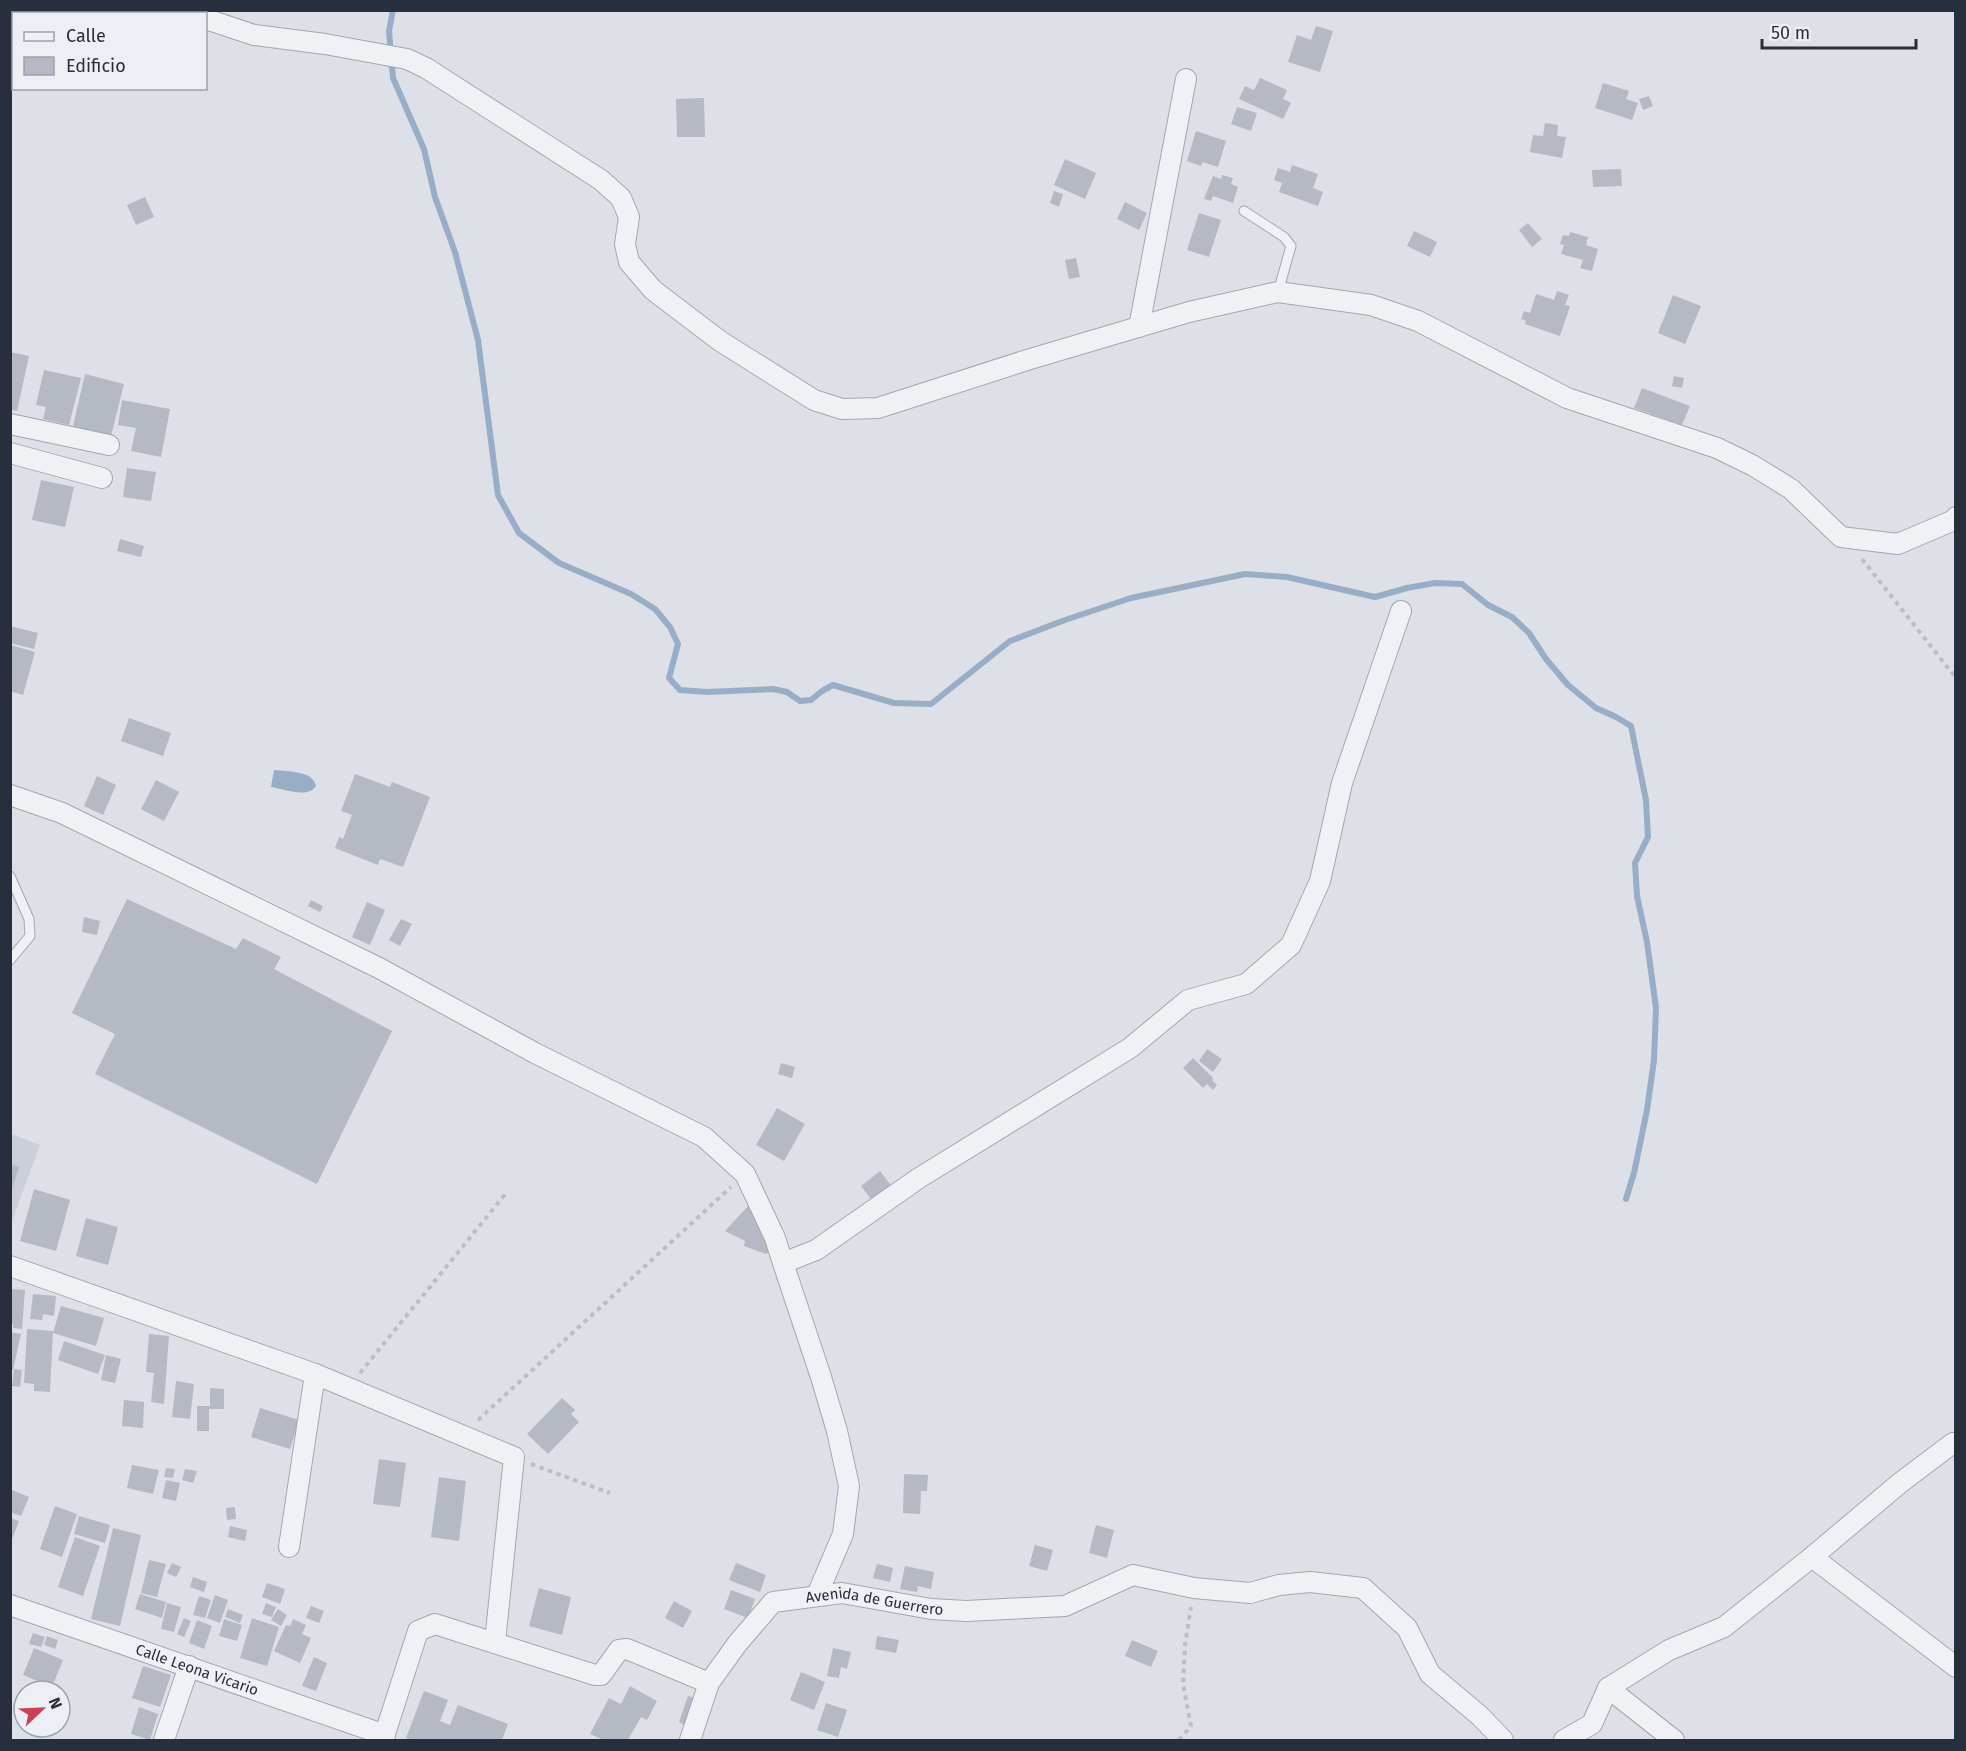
<svg xmlns="http://www.w3.org/2000/svg" width="1966" height="1751" viewBox="0 0 1966 1751" font-family="'Fira Sans',sans-serif">
<style>
.built{fill:#cbcfd9}
.water{fill:#98adc6}
.lines{fill:none;stroke-linecap:round;stroke-linejoin:round}
.stream{stroke:#98adc6;stroke-width:6}
.building{fill:#b4b9c3}
.lane-casing{stroke:#a3a7b1;stroke-width:11}
.street-casing{stroke:#a3a7b1;stroke-width:22}
.path{stroke:#bcbec5;stroke-width:4;stroke-dasharray:4.5 4.5;stroke-linecap:butt}
.lane{stroke:#f0f1f5;stroke-width:9}
.street{stroke:#f0f1f5;stroke-width:20}
.labels{text-anchor:middle;stroke-width:4.5;stroke-linejoin:round;paint-order:stroke}
.street-label{font-size:15px;fill:#272e3d;stroke:#eceff4}
</style>
<rect width="100%" height="100%" fill="#dde0e7"/>
<!-- built -->
<path class="built" d="M 11,1134 L 40,1145 L 11,1224 Z"/>
<!-- water -->
<path class="water" d="M 274,770 C 287,772 313,770 316,786 C 308,799 284,789 271,787 Z"/>
<g class="lines">
<!-- stream -->
<path class="stream" d="M 393,10 L 389,31 L 393,78 L 424,149 L 435,197 L 455,252 L 478,340 L 498,495 L 519,533 L 559,563 L 631,594 L 655,609 L 670,627 L 678,644 L 669,678 L 680,690 L 707,692 L 773,689 L 787,692 L 800,701 L 811,700 L 822,691 L 833,685 L 894,703 L 931,704 L 1010,641 L 1065,620 L 1131,598 L 1245,574 L 1287,577 L 1375,597 L 1407,588 L 1435,583 L 1462,584 L 1488,605 L 1512,617 L 1529,633 L 1546,659 L 1568,685 L 1596,708 L 1616,717 L 1631,726 L 1646,800 L 1648,837 L 1635,863 L 1637,896 L 1647,942 L 1656,1008 L 1654,1060 L 1647,1110 L 1634,1173 L 1626,1199"/>
</g>
<!-- building -->
<path class="building" d="M 1316,26 L 1333,31 L 1320,72 L 1288,62 L 1297,35 L 1311,40 Z
M 1260,78 L 1287,90 L 1283,99 L 1291,103 L 1283,119 L 1239,99 L 1245,86 L 1254,90 Z
M 1603,83 L 1629,91 L 1626,99 L 1638,103 L 1632,120 L 1595,108 Z
M 1649,96 L 1653,106 L 1643,110 L 1639,99 Z
M 704,98 L 705,137 L 677,137 L 676,99 Z
M 1237,107 L 1257,113 L 1251,131 L 1231,124 Z
M 1545,123 L 1558,125 L 1557,136 L 1566,137 L 1562,158 L 1530,152 L 1533,135 L 1543,136 Z
M 1196,131 L 1226,141 L 1218,167 L 1202,162 L 1201,166 L 1187,161 Z
M 1065,159 L 1096,173 L 1085,199 L 1054,185 Z
M 1292,165 L 1318,174 L 1313,188 L 1323,192 L 1318,206 L 1279,192 L 1282,183 L 1274,180 L 1278,168 L 1290,172 Z
M 1621,169 L 1622,186 L 1593,187 L 1592,170 Z
M 1222,175 L 1233,178 L 1231,184 L 1238,187 L 1233,203 L 1213,196 L 1211,201 L 1204,199 L 1213,176 L 1221,179 Z
M 1054,191 L 1063,194 L 1059,207 L 1050,203 Z
M 145,197 L 154,217 L 136,225 L 127,205 Z
M 1125,202 L 1147,213 L 1139,230 L 1117,219 Z
M 1199,213 L 1221,220 L 1209,257 L 1187,250 Z
M 1528,223 L 1542,239 L 1532,247 L 1519,230 Z
M 1414,231 L 1437,242 L 1430,257 L 1407,246 Z
M 1570,232 L 1588,237 L 1586,245 L 1598,249 L 1592,271 L 1580,268 L 1583,260 L 1561,254 L 1564,245 L 1560,244 L 1563,235 L 1569,236 Z
M 1076,258 L 1080,277 L 1069,279 L 1065,260 Z
M 1557,291 L 1569,295 L 1565,305 L 1570,306 L 1560,336 L 1525,324 L 1526,321 L 1521,319 L 1524,311 L 1530,313 L 1536,294 L 1554,300 Z
M 1673,295 L 1701,306 L 1685,344 L 1658,333 Z
M 10,352 L 29,356 L 17,411 L 10,409 Z
M 44,370 L 81,378 L 69,425 L 43,419 L 46,407 L 36,405 Z
M 85,374 L 124,384 L 110,440 L 72,430 Z
M 1674,376 L 1684,378 L 1682,388 L 1672,386 Z
M 1642,388 L 1690,406 L 1682,425 L 1634,408 Z
M 122,400 L 170,409 L 161,457 L 131,451 L 136,428 L 118,425 Z
M 127,468 L 156,472 L 151,501 L 123,497 Z
M 41,480 L 74,487 L 65,527 L 32,520 Z
M 120,539 L 144,546 L 141,557 L 117,551 Z
M 10,626 L 38,633 L 34,649 L 10,643 Z
M 10,645 L 35,652 L 23,695 L 10,691 Z
M 129,718 L 171,733 L 163,756 L 121,741 Z
M 355,774 L 390,787 L 392,782 L 430,797 L 403,867 L 380,859 L 378,865 L 335,848 L 339,837 L 343,839 L 352,815 L 341,811 Z
M 97,776 L 116,785 L 103,815 L 84,806 Z
M 156,780 L 179,792 L 164,821 L 141,809 Z
M 127,899 L 236,949 L 243,938 L 281,957 L 274,969 L 392,1031 L 317,1184 L 95,1074 L 115,1034 L 72,1013 Z
M 311,900 L 323,906 L 320,912 L 308,906 Z
M 367,902 L 385,910 L 370,945 L 352,937 Z
M 84,917 L 100,921 L 97,935 L 82,932 Z
M 401,919 L 412,924 L 400,946 L 389,940 Z
M 1207,1049 L 1222,1059 L 1213,1072 L 1199,1061 Z
M 1193,1058 L 1213,1078 L 1212,1080 L 1217,1085 L 1213,1090 L 1207,1084 L 1203,1088 L 1183,1068 Z
M 781,1063 L 795,1067 L 792,1078 L 778,1074 Z
M 777,1108 L 805,1124 L 784,1161 L 756,1145 Z
M 10,1164 L 19,1167 L 11,1193 L 10,1192 Z
M 880,1171 L 893,1188 L 874,1203 L 861,1186 Z
M 34,1189 L 70,1200 L 56,1251 L 20,1241 Z
M 749,1205 L 771,1251 L 766,1254 L 744,1246 L 745,1241 L 725,1231 Z
M 86,1218 L 118,1227 L 108,1265 L 76,1256 Z
M 10,1289 L 25,1290 L 22,1329 L 13,1328 L 13,1324 L 10,1324 Z
M 33,1294 L 56,1296 L 54,1316 L 43,1314 L 42,1320 L 30,1319 Z
M 61,1306 L 104,1318 L 96,1346 L 53,1333 Z
M 27,1329 L 53,1331 L 50,1392 L 34,1391 L 34,1384 L 24,1383 Z
M 10,1332 L 21,1334 L 13,1370 L 10,1369 Z
M 149,1334 L 169,1336 L 164,1404 L 151,1402 L 154,1373 L 146,1372 Z
M 64,1341 L 105,1355 L 98,1374 L 58,1360 Z
M 106,1355 L 121,1359 L 115,1383 L 101,1380 Z
M 14,1369 L 22,1370 L 20,1387 L 12,1386 Z
M 176,1381 L 194,1384 L 190,1419 L 172,1417 Z
M 210,1388 L 224,1389 L 224,1409 L 209,1409 L 209,1431 L 197,1431 L 197,1406 L 210,1406 Z
M 562,1398 L 575,1410 L 571,1414 L 579,1422 L 548,1454 L 527,1434 Z
M 124,1400 L 144,1402 L 143,1428 L 122,1426 Z
M 260,1408 L 299,1420 L 290,1449 L 251,1437 Z
M 379,1459 L 406,1463 L 400,1507 L 373,1504 Z
M 132,1465 L 159,1470 L 153,1494 L 127,1488 Z
M 166,1468 L 175,1469 L 173,1478 L 164,1477 Z
M 185,1469 L 197,1471 L 193,1483 L 182,1480 Z
M 904,1474 L 928,1475 L 927,1491 L 921,1491 L 920,1514 L 903,1513 Z
M 439,1477 L 466,1481 L 459,1541 L 431,1537 Z
M 166,1480 L 180,1483 L 176,1501 L 162,1498 Z
M 12,1490 L 29,1497 L 21,1516 L 10,1512 L 10,1495 Z
M 55,1506 L 77,1514 L 62,1557 L 40,1549 Z
M 235,1507 L 236,1519 L 227,1520 L 226,1508 Z
M 79,1516 L 110,1525 L 105,1543 L 74,1534 Z
M 10,1518 L 19,1521 L 11,1542 L 10,1542 Z
M 1096,1525 L 1114,1530 L 1107,1558 L 1089,1553 Z
M 230,1526 L 247,1530 L 245,1541 L 228,1537 Z
M 113,1528 L 141,1535 L 120,1626 L 91,1619 Z
M 75,1537 L 100,1546 L 83,1596 L 58,1587 Z
M 1035,1545 L 1053,1550 L 1047,1571 L 1029,1566 Z
M 149,1560 L 166,1564 L 157,1597 L 141,1593 Z
M 172,1563 L 181,1567 L 176,1577 L 167,1573 Z
M 736,1563 L 766,1575 L 760,1592 L 729,1580 Z
M 877,1564 L 893,1568 L 890,1582 L 873,1578 Z
M 905,1566 L 934,1572 L 931,1589 L 918,1586 L 917,1592 L 900,1589 Z
M 193,1577 L 207,1582 L 204,1592 L 190,1587 Z
M 267,1583 L 285,1589 L 280,1604 L 262,1597 Z
M 539,1588 L 571,1597 L 562,1635 L 529,1626 Z
M 731,1590 L 755,1599 L 748,1618 L 724,1609 Z
M 140,1594 L 166,1602 L 162,1618 L 135,1609 Z
M 215,1595 L 228,1600 L 220,1623 L 207,1618 Z
M 199,1596 L 211,1600 L 205,1618 L 193,1615 Z
M 674,1601 L 692,1611 L 683,1628 L 665,1618 Z
M 167,1603 L 181,1607 L 174,1632 L 161,1629 Z
M 266,1603 L 276,1607 L 272,1617 L 262,1614 Z
M 311,1606 L 324,1611 L 319,1623 L 306,1618 Z
M 228,1609 L 243,1615 L 240,1623 L 225,1617 Z
M 278,1609 L 287,1615 L 281,1626 L 271,1620 Z
M 184,1618 L 191,1621 L 184,1637 L 177,1634 Z
M 252,1618 L 279,1627 L 267,1666 L 240,1658 Z
M 224,1619 L 242,1625 L 237,1641 L 219,1636 Z
M 293,1619 L 306,1625 L 302,1634 L 311,1638 L 300,1663 L 274,1651 L 286,1625 L 290,1626 Z
M 197,1620 L 212,1626 L 204,1649 L 189,1643 Z
M 33,1633 L 45,1637 L 41,1647 L 29,1644 Z
M 47,1636 L 58,1640 L 55,1649 L 44,1645 Z
M 877,1636 L 899,1640 L 896,1653 L 875,1649 Z
M 1132,1640 L 1158,1651 L 1151,1667 L 1125,1656 Z
M 34,1648 L 63,1660 L 52,1687 L 23,1675 Z
M 833,1648 L 851,1652 L 847,1669 L 841,1667 L 839,1678 L 827,1676 Z
M 314,1657 L 327,1663 L 316,1691 L 302,1686 Z
M 143,1666 L 171,1675 L 160,1707 L 132,1698 Z
M 801,1672 L 825,1682 L 814,1710 L 790,1700 Z
M 630,1686 L 657,1701 L 647,1720 L 641,1717 L 628,1740 L 603,1740 L 590,1734 L 609,1698 L 621,1704 Z
M 424,1691 L 448,1700 L 440,1721 L 450,1725 L 458,1705 L 508,1724 L 502,1740 L 413,1740 L 406,1738 Z
M 688,1696 L 696,1698 L 687,1727 L 679,1722 Z
M 826,1703 L 847,1710 L 838,1737 L 817,1730 Z
M 139,1707 L 158,1714 L 150,1740 L 131,1734 Z"/>
<g class="lines">
<!-- lane casing -->
<g class="lane-casing">
<path id="lane" d="M 1244,211 L 1284,237 L 1291,246 L 1278,292
M 10,876 L 29,919 L 30,936 L 10,960"/>
</g>
<!-- street casing -->
<g class="street-casing">
<g id="street">
<path d="M 181,10 L 190,14"/>
<path d="M 206,19 L 254,35 L 325,44 L 407,59 L 426,68 L 601,180 L 621,198 L 629,217 L 625,244 L 629,262 L 653,290 L 720,341 L 814,400 L 842,409 L 878,408 L 1027,360 L 1189,312 L 1278,292 L 1371,305 L 1418,321 L 1567,398 L 1717,448 L 1752,465 L 1791,489 L 1841,537 L 1898,544 L 1954,520 L 1956,517"/>
<path d="M 1139,327 L 1186,79"/>
<path d="M 10,424 L 109,445"/>
<path d="M 10,453 L 102,478"/>
<path d="M 10,795 L 62,813 L 379,968 L 535,1053 L 704,1137 L 745,1174 L 775,1238 L 783,1263 L 816,1250 L 919,1178 L 1130,1048 L 1188,1000 L 1246,984 L 1291,945 L 1320,881 L 1342,783 L 1401,611"/>
<path d="M 783,1263 L 821,1377 L 837,1431 L 849,1486 L 843,1534 L 817,1595"/>
<path d="M 10,1266 L 315,1374 L 514,1457 L 495,1642"/>
<path d="M 289,1547 L 315,1374"/>
<path d="M 1812,1557 L 1956,1667"/>
<path id="s1" d="M 10,1605 L 385,1735"/>
<path d="M 1608,1688 L 1674,1740"/>
<path d="M 164,1740 L 189,1666"/>
<path d="M 383,1740 L 418,1631 L 435,1624 L 595,1675 L 601,1675 L 619,1650 L 627,1649 L 709,1683"/>
<path id="s2" d="M 690,1740 L 709,1683 L 737,1644 L 773,1602 L 842,1593 L 931,1609 L 966,1611 L 1065,1606 L 1133,1575 L 1194,1588 L 1250,1593 L 1279,1585 L 1310,1582 L 1363,1588 L 1407,1628 L 1430,1674 L 1480,1716 L 1503,1740"/>
<path d="M 1564,1740 L 1592,1724 L 1608,1688 L 1669,1650 L 1724,1627 L 1812,1557 L 1900,1483 L 1953,1443 L 1956,1444"/>
</g>
</g>
<!-- path -->
<path class="path" d="M 1862,559 L 1956,678
M 360,1373 L 507,1192
M 478,1420 L 731,1187
M 531,1464 L 610,1493
M 1179,1740 L 1191,1726 L 1183,1684 L 1185,1645 L 1191,1607"/>
<!-- lane -->
<use href="#lane" class="lane"/>
<!-- street -->
<use href="#street" class="street"/>
</g>
<g class="labels">
<!-- street labels -->
<g class="street-label">
<text dy="5" stroke="none"><textPath href="#s2" startOffset="266">Avenida de Guerrero</textPath></text>
<text dy="5" stroke="none"><textPath href="#s1" startOffset="198">Calle Leona Vicario</textPath></text>
</g>
</g>
<!-- border -->
<rect width="1966" height="1751" fill="none" stroke="#272e3d" stroke-width="24"/>
<!-- legend -->
<rect x="12" y="12" width="195" height="78" fill="#eceff4" stroke="#9da2ab" stroke-width="1.5"/>
<rect x="24" y="32" width="30" height="9" fill="#f0f1f5" stroke="#9da2ab" stroke-width="1.5"/>
<text x="66" y="42" font-size="18" fill="#272e3d">Calle</text>
<rect x="24" y="57" width="30" height="18" fill="#b4b9c3" stroke="#9da2ab" stroke-width="1.5"/>
<text x="66" y="72" font-size="18" fill="#272e3d">Edificio</text>
<!-- north arrow -->
<g transform="translate(42 1709) rotate(67)"><circle r="28" fill="#eceff4" stroke="#9da2ab" stroke-width="1.5"/>
<path d="M0-4.5L10 22L0 15L-10 22Z" fill="#cb4352"/>
<text y="-9" font-size="16" font-weight="bold" text-anchor="middle" fill="#272e3d">N</text>
</g>
<!-- scale -->
<path d="M1762 39v9h154v-9" fill="none" stroke="#272e3d" stroke-width="3"/>
<text x="1771" y="39" font-size="18" fill="#272e3d" stroke="#eceff4" stroke-width="4.5" paint-order="stroke">50 m</text>
</svg>
